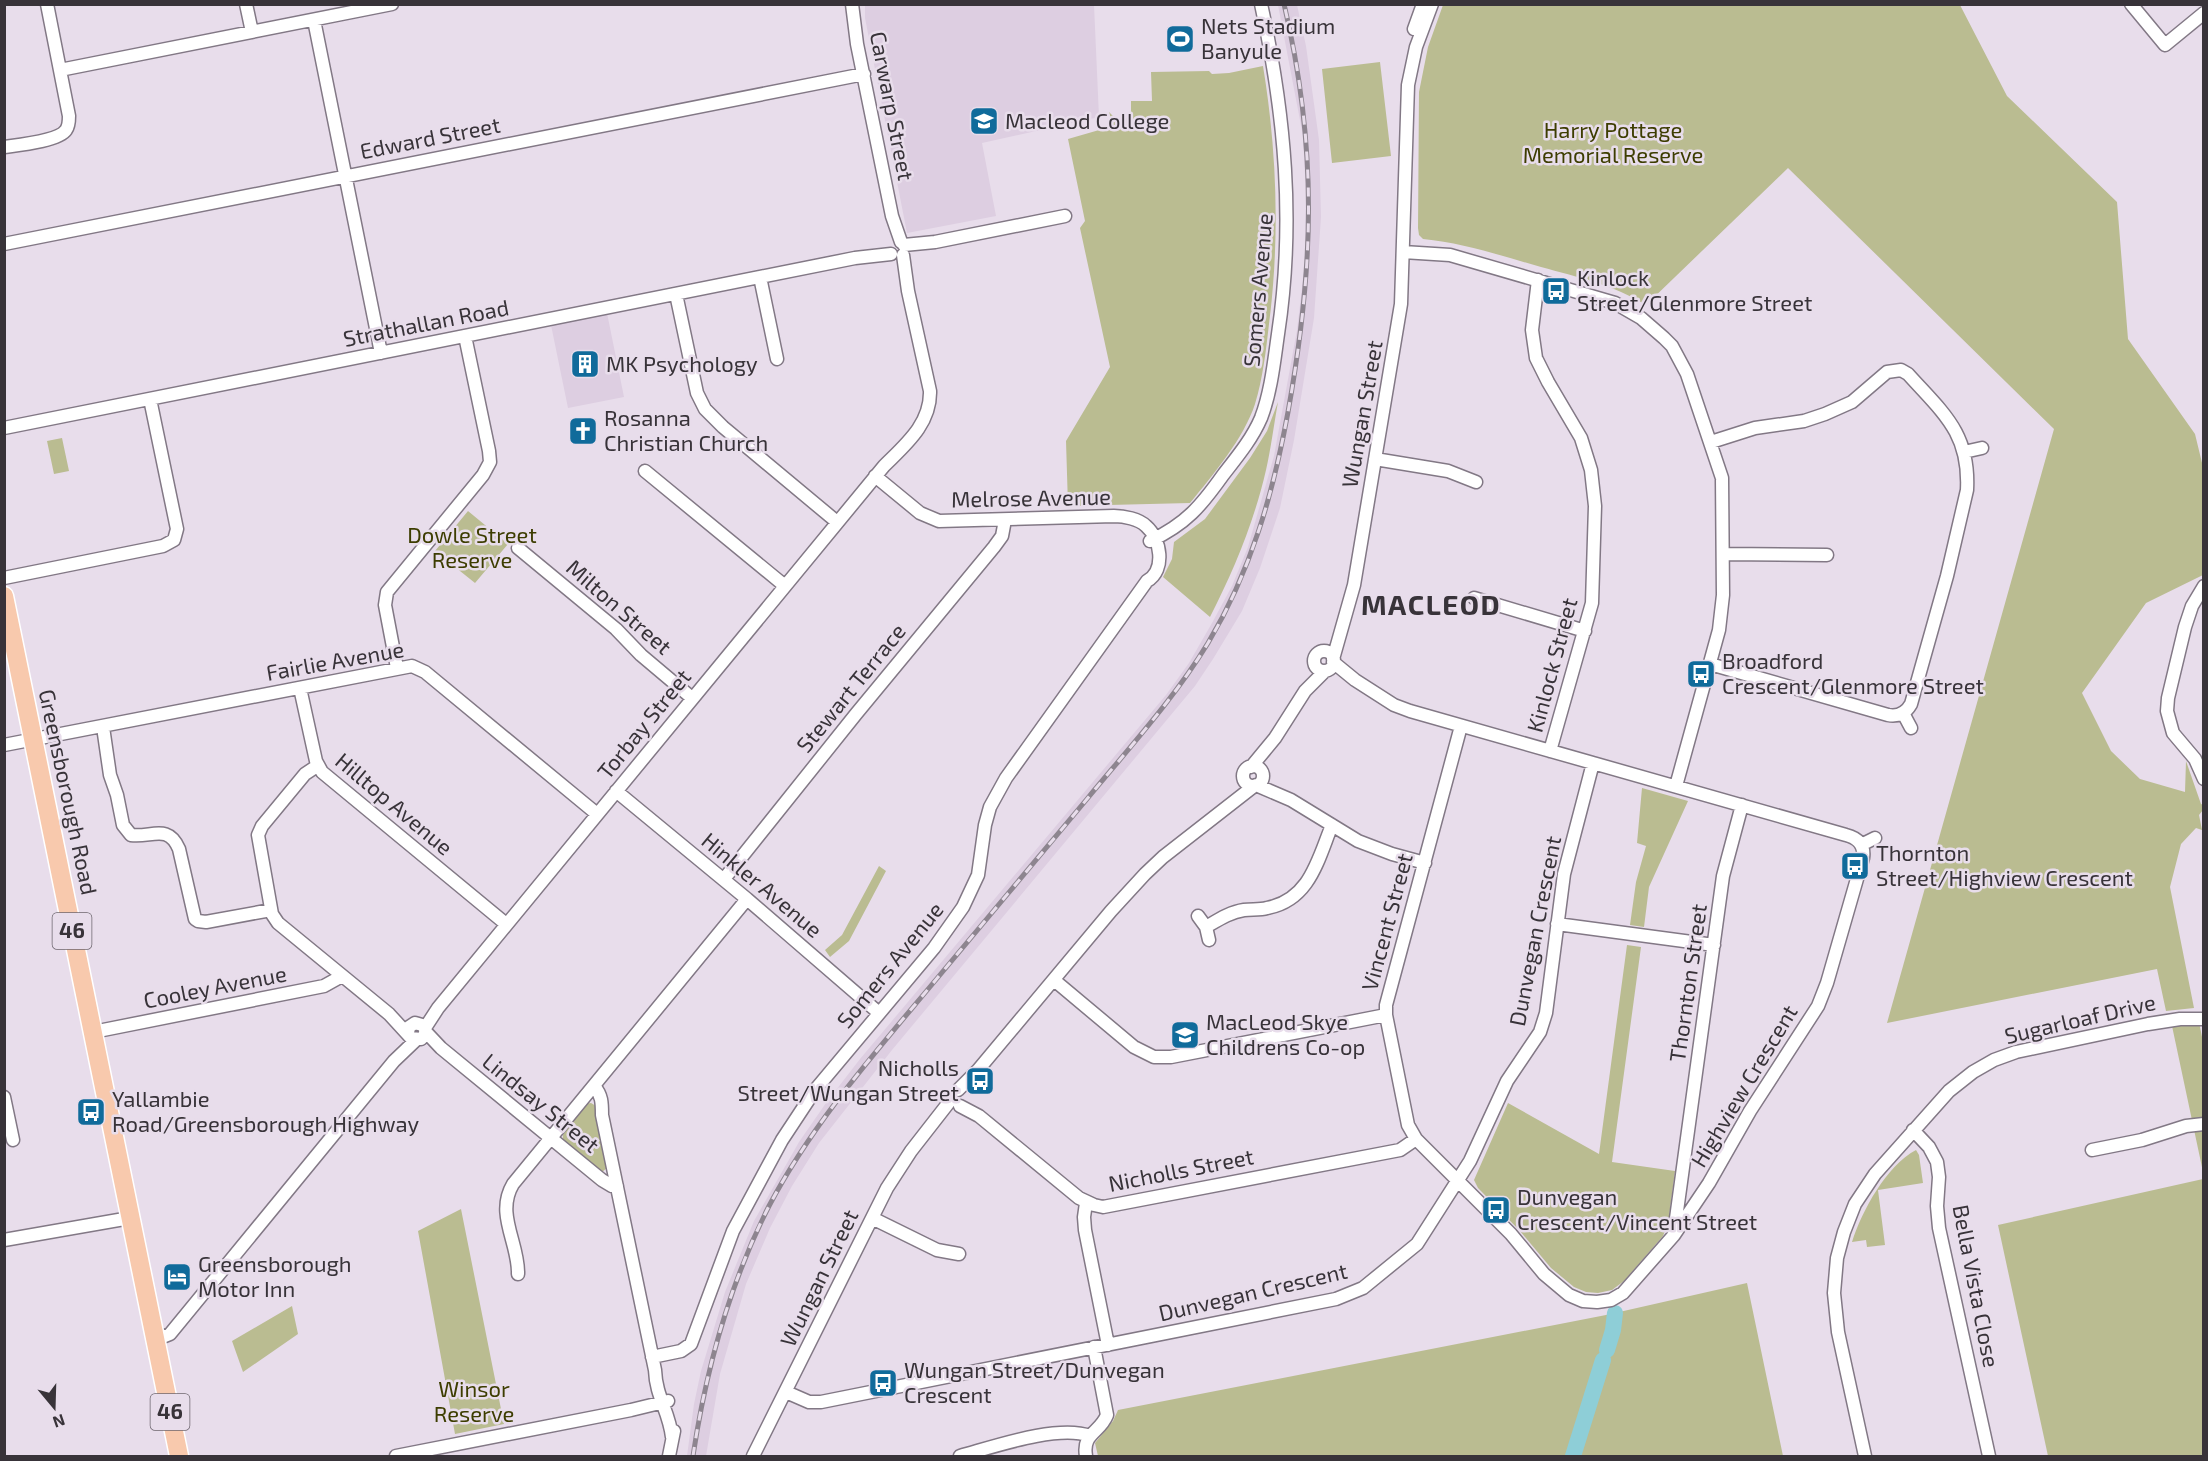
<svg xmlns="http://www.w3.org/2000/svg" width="2208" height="1461" viewBox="0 0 2208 1461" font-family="'Exo 2',sans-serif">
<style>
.built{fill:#ddcee1}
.green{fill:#babc91}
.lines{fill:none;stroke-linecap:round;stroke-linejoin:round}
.river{stroke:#8eced7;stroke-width:16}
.minor-casing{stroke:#827885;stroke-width:15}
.highway-casing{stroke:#fff;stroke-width:21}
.minor{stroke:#fff;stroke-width:12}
.highway{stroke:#f8c9ad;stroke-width:18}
.rail-casing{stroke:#8d858f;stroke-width:5}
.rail{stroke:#e8ddeb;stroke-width:3;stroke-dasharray:9;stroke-linecap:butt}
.labels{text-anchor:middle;stroke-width:5;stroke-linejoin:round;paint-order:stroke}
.shield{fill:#e8ddeb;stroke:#6d666e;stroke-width:1.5}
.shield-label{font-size:21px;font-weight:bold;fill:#383339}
.poi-label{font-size:22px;fill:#383339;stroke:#e8ddeb;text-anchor:start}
.street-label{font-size:22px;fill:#383339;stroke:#e8ddeb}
.park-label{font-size:22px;fill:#3d3d00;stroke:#e8ddeb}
.district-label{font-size:28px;font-weight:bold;letter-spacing:1.5px;fill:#383339;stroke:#e8ddeb}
</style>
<rect width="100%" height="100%" fill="#e8ddeb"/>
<!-- built -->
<path class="built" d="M 865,5 L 1094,5 L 1099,117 L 982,143 L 996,216 L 907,233 L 865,18 Z
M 1278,5 L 1297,5 L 1306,46 L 1319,140 L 1321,217 L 1314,318 L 1294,440 L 1280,508 L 1260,568 L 1242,611 L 1213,659 L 1195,686 L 892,1050 L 819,1143 L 792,1186 L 770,1228 L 746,1284 L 720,1374 L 706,1456 L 687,1456 L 694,1404 L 701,1371 L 725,1292 L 754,1221 L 799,1142 L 826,1103 L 860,1059 L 1166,695 L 1189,663 L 1212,623 L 1232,586 L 1248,547 L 1274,456 L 1297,330 L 1305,263 L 1306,194 L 1303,136 Z
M 607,313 L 624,397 L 568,408 L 551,325 Z"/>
<!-- green -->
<path class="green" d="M 1443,5 L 1960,5 L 2007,96 L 2117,202 L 2128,339 L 2195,434 L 2203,467 L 2203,575 L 2146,603 L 2082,693 L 2111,751 L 2140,779 L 2185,792 L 2186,761 L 2201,804 L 2203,805 L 2203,810 L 2199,815 L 2202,830 L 2196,828 L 2181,844 L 2170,887 L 2194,1008 L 2166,1011 L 2157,969 L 1887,1023 L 2054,429 L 1788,168 L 1646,305 C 1614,285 1577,277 1541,267 C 1502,256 1464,243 1423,239 L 1419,235 L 1418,228 L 1419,92 L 1428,47 Z
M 1380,62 L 1391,156 L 1332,163 L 1322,69 Z
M 1263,66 C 1277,151 1280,238 1269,324 C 1266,350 1263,378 1255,404 C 1244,438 1213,475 1190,503 L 1068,506 L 1066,441 L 1110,367 L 1080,228 L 1085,221 L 1068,139 L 1113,126 L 1109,112 L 1115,118 L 1131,118 L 1131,101 L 1152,101 L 1151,72 L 1209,71 L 1212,74 L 1229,73 Z
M 1278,402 C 1274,424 1271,448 1266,470 C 1254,522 1234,570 1210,617 L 1163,577 L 1172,559 L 1174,542 L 1205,519 L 1250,458 L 1267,431 Z
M 62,438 L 69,471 L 54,474 L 47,441 Z
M 468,511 L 508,544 L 475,583 L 435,551 Z
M 1642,788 L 1688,801 L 1649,887 L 1644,927 L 1630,925 L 1636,882 L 1646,846 L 1637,843 Z
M 879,866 L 886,871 L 849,941 L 830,957 L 825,950 L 842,935 Z
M 1627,945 L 1641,947 L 1612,1162 L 1675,1171 L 1668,1224 L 1663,1236 L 1624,1281 L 1612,1290 L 1598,1293 L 1586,1292 L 1574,1287 L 1551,1268 L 1520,1231 L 1478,1188 L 1474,1180 L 1508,1103 L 1599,1154 Z
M 2199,1022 L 2204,1047 L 2203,1172 L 2172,1026 Z
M 591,1103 L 596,1106 L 607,1168 L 602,1172 L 563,1141 C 561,1127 577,1114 585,1104 Z
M 1916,1150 L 1919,1155 L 1923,1183 L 1878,1190 L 1885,1245 L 1867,1247 L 1866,1240 L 1852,1242 C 1862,1211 1886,1166 1916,1150 Z
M 2203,1179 L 2203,1456 L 2048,1456 L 1998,1225 Z
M 461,1209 L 504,1424 L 455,1434 L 418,1231 Z
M 1747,1283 L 1783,1456 L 1098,1456 L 1095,1443 L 1113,1421 L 1118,1410 L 1606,1315 Z
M 292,1306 L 298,1334 L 243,1372 L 232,1341 Z"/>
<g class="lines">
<!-- river -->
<path class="river" d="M 1607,1350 L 1613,1330 L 1615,1313
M 1573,1456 L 1603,1360"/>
<!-- minor casing -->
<g class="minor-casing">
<path id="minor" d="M 246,4 L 252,32
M 852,4 L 857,44 L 892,216 L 901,242
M 2131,4 L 2165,45 L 2204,13
M 314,20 L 381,353
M 1414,29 L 1423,4
M 60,70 L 392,4
M 4,147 C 18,145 59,141 66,130 C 69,126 69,121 69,116 L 47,4
M 4,244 L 864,74
M 904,245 L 935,242 L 1065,216
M 1403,252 L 1450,255 L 1615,303 L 1641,318 L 1664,338 L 1672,346 L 1687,374 L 1722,478 L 1723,595 L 1719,630 L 1676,786
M 760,277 L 777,359
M 1538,280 L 1532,330 L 1536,358 L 1548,382 L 1581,438 L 1591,470 L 1595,506 L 1592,603 L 1550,751
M 676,294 L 697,393 L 705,409 L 723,427 L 837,522
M 4,428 L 855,258 L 891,254
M 1964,452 L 1982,448
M 1375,459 L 1448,471 L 1476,482
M 645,471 L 785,586
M 1150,541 C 1186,524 1201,506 1223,475 C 1237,457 1252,439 1261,418 C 1271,392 1274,362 1278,334 C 1295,222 1285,114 1261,4
M 518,548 L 616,629 L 641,655 L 692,698
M 1723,554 L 1827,555
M 4,578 L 163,546 L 174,540 L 177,529 L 150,399
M 2204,586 L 2192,606 L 2185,627 L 2168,698 L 2167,711 L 2173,733 L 2195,759 L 2204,779
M 1474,598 L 1585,631
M1314 661a10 10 0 1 1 20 0a10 10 0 1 1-20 0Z
M 1333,659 L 1354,585 L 1401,304 L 1408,85 L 1416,47 L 1432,4
M 1333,662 L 1355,680 L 1394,705 L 1410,711 L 1846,835 C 1858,838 1865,845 1863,858 L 1827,983 L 1818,1006 L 1750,1111 L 1709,1183 L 1674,1235 L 1623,1293 L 1611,1300 L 1597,1302 L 1583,1301 L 1569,1295 L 1544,1274 L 1511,1234 L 1416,1139 L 1408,1125 L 1386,1015 L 1386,1005 L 1461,726
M 1710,664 L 1888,715 C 1898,717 1906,713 1911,704 L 1947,576 L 1967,490 C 1970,433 1943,413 1908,374 L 1901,370 L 1887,372 L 1852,402 L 1825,414 L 1804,421 L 1755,428 L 1711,442
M 397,668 L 385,605 L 387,592 L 483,475 L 490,462 L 489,451 L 465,336
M 300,688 L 316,761 L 322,772 L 506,924
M 1903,713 L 1911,728
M 103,727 L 110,775 L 117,795 L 123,825 L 131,835 C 151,838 168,823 179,849 L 195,919 L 198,921 L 206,922 L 271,910
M 4,745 L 412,666 L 425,672 L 597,814
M 317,766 L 305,774 L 262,826 L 258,835 L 272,914 L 278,923 L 389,1014 L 411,1038 L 421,1039 C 426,1035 427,1029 422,1025 L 415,1023 L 409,1027 L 408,1033
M1243 776a10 10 0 1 1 20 0a10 10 0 1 1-20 0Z
M 1251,767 L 1275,738 L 1305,691 L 1325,671
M 1256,785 L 1291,800 L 1358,841 L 1392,854 L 1425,863
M 616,791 L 747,899 L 879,1013
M 1861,845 L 1875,838
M 724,879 L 856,714 L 994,547 L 1002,536 L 1005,520
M 1198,916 L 1206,927 L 1209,940
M 1557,924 L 1714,945
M 1206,927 C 1218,920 1230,912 1244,910 C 1252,909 1260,910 1267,908 C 1310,900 1318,859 1332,825
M 1054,980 L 1134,1047 L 1154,1057 L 1171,1057 L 1386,1015
M 425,1028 L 438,1008 L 884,466 C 905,445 931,424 930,391 L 908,291 L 903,255
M 425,1031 L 441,1048 L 602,1180 L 612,1186 L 617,1186
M 93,1032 L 324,986 L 342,976
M 594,1086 C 602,1095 602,1103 602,1115 L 655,1370 C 656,1397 669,1411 672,1437
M 958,1090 L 978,1070 L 1111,911 L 1145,874 L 1163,857 L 1254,786
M 4,1097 L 13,1140
M 960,1106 L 979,1116 L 1079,1198 L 1094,1205 L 1103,1207 L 1400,1150 L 1416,1139
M 1913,1130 L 1929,1147 L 1937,1162 L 1939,1177 L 1937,1206 L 1939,1228 L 1989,1456
M 2092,1150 L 2142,1140 L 2186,1126 L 2204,1124
M 1086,1203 L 1084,1217 L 1085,1230 L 1108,1345
M 872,1218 L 937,1250 L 959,1254
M 1674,1233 L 1723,876 L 1742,805
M 4,1240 L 130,1218
M 518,1274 C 519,1243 495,1214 513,1184 L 747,899
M 155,1340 L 170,1334 L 394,1061 L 416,1040
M 652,1357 L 681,1351 L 691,1344 L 733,1231 L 782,1140 L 815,1090 L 934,948 L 963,907 L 978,875 L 985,825 L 990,807 L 1006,778 L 1147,581 C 1166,570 1161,539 1146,526 C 1139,519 1124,516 1114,516 L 939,521 L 920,513 L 875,476
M 786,1392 L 809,1402 L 821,1402 L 1336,1299 L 1363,1288 L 1417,1244 L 1470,1161 L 1507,1081 L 1540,1032 L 1546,1013 L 1564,874 L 1593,763
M 396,1456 L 631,1410 L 668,1401
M 669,1456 L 674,1431
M 753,1456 L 887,1188 L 911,1151 L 950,1101
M 960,1456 C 993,1447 1058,1424 1090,1436
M 1086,1456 C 1082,1433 1100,1433 1107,1415 L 1094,1347
M 1865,1456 L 1838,1332 L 1834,1293 L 1837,1258 L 1844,1232 L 1855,1204 L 1875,1174 L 1949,1091 L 1973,1072 L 1994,1060 L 2016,1052 L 2148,1024 L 2180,1019 L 2204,1019"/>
</g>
<!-- highway casing -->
<g class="highway-casing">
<path id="highway" d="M 4,596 L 179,1456"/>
</g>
<!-- minor -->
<use href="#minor" class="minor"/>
<!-- highway -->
<use href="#highway" class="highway"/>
<!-- rail casing -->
<g class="rail-casing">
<path id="rail" d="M 693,1456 C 706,1369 729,1285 769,1206 C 810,1128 867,1062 924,994 C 978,929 1033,864 1087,799 C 1129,748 1174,699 1208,643 C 1251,571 1273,494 1288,412 C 1314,268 1318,148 1284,4"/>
</g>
<!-- rail -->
<use href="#rail" class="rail"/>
</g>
<!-- icons -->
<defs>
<g id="stadium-square" transform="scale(1.5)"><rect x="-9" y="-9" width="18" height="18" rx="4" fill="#106b9b" stroke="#e8ddeb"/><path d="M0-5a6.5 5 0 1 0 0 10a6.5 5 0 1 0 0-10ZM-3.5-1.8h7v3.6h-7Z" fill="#fff"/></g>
<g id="school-square" transform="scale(1.5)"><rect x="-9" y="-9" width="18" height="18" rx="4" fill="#106b9b" stroke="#e8ddeb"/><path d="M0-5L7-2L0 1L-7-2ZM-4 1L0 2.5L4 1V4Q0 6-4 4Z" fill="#fff"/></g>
<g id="bus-square" transform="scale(1.5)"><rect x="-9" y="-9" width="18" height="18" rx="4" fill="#106b9b" stroke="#e8ddeb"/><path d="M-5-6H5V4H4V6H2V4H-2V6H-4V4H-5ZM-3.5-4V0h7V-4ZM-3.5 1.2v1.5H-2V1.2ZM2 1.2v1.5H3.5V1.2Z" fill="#fff"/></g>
<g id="building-square" transform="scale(1.5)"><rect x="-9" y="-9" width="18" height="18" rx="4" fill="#106b9b" stroke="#e8ddeb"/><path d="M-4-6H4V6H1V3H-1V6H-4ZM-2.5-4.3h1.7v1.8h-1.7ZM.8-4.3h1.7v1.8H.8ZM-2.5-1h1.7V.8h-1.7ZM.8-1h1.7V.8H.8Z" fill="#fff"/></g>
<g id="church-square" transform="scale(1.5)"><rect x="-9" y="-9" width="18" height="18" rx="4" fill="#106b9b" stroke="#e8ddeb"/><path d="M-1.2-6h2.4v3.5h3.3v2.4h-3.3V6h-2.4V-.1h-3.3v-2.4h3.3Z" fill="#fff"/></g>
<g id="hotel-square" transform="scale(1.5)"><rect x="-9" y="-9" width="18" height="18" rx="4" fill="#106b9b" stroke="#e8ddeb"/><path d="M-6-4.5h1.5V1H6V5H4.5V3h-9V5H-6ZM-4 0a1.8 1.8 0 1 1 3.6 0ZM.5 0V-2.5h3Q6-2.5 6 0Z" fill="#fff"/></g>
</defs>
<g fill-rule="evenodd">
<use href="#stadium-square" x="1180" y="39"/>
<use href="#school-square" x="984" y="121"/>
<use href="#bus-square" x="1556" y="291"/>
<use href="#building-square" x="585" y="364"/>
<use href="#church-square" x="583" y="431"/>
<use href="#bus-square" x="1701" y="674"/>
<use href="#bus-square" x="1855" y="866"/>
<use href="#school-square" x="1185" y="1035"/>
<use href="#bus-square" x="980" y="1081"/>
<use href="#bus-square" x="91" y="1112"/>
<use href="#bus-square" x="1496" y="1210"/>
<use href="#hotel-square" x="177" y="1277"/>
<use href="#bus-square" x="883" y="1383"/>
</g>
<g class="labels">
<!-- shield labels -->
<g class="shield">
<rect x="52.5" y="913" width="39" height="36" rx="4.5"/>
<rect x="150.5" y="1394" width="39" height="36" rx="4.5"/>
</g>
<g class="shield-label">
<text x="72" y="938">46</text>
<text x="170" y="1419">46</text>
</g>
<!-- poi labels -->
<g class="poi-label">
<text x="1201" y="34">Nets Stadium<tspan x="1201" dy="25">Banyule</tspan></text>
<text x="1005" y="129">Macleod College</text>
<text x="1577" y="286">Kinlock<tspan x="1577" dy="25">Street/Glenmore Street</tspan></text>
<text x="606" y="372">MK Psychology</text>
<text x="604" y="426">Rosanna<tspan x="604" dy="25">Christian Church</tspan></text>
<text x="1722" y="669">Broadford<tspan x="1722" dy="25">Crescent/Glenmore Street</tspan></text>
<text x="1876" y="861">Thornton<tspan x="1876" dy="25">Street/Highview Crescent</tspan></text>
<text x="1206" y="1030">MacLeod Skye<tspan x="1206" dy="25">Childrens Co-op</tspan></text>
<text x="959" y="1076" text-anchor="end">Nicholls<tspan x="959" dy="25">Street/Wungan Street</tspan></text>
<text x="112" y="1107">Yallambie<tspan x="112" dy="25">Road/Greensborough Highway</tspan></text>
<text x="1517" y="1205">Dunvegan<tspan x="1517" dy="25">Crescent/Vincent Street</tspan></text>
<text x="198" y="1272">Greensborough<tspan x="198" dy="25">Motor Inn</tspan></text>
<text x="904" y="1378">Wungan Street/Dunvegan<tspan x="904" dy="25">Crescent</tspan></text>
</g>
<!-- street labels -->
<g class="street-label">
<text transform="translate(892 106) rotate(79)" y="8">Carwarp Street</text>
<text transform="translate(430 138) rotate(-11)" y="8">Edward Street</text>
<text transform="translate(1258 290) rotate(-85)" y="8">Somers Avenue</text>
<text transform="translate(426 323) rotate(-11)" y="8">Strathallan Road</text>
<text transform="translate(1362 414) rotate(-80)" y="8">Wungan Street</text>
<text transform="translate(1031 498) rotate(-1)" y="8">Melrose Avenue</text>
<text transform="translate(619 607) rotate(41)" y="8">Milton Street</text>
<text transform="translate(335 661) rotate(-10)" y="8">Fairlie Avenue</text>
<text transform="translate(1552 665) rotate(-75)" y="8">Kinlock Street</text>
<text transform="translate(851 688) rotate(-51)" y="8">Stewart Terrace</text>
<text transform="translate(644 724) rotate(-51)" y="8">Torbay Street</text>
<text transform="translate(68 792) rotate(78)" y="8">Greensborough Road</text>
<text transform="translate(394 804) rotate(40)" y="8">Hilltop Avenue</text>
<text transform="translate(762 885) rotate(40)" y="8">Hinkler Avenue</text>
<text transform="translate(1387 922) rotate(-75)" y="8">Vincent Street</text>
<text transform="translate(1535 931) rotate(-79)" y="8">Dunvegan Crescent</text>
<text transform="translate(890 965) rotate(-51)" y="8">Somers Avenue</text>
<text transform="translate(1688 983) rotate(-82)" y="8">Thornton Street</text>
<text transform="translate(215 987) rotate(-11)" y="8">Cooley Avenue</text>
<text transform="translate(2080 1019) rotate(-13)" y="8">Sugarloaf Drive</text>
<text transform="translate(1744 1086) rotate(-59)" y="8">Highview Crescent</text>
<text transform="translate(541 1103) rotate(39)" y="8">Lindsay Street</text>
<text transform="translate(1181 1170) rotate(-11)" y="8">Nicholls Street</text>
<text transform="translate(819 1278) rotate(-64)" y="8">Wungan Street</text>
<text transform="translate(1976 1286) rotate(79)" y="8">Bella Vista Close</text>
<text transform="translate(1253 1292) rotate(-13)" y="8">Dunvegan Crescent</text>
</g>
<!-- park labels -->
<g class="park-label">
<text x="1613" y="138">Harry Pottage<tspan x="1613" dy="25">Memorial Reserve</tspan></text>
<text x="472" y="543">Dowle Street<tspan x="472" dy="25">Reserve</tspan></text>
<text x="474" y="1397">Winsor<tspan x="474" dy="25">Reserve</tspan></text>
</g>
<!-- district labels -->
<g class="district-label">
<text x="1431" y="615">MACLEOD</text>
</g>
</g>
<!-- border -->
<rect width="2208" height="1461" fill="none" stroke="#383339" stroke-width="12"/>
<!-- north arrow -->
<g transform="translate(54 1407) rotate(161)" stroke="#e8ddeb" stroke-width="4.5" paint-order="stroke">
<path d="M0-4.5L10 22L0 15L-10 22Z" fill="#383339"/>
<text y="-9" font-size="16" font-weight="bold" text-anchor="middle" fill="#383339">N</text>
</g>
</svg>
